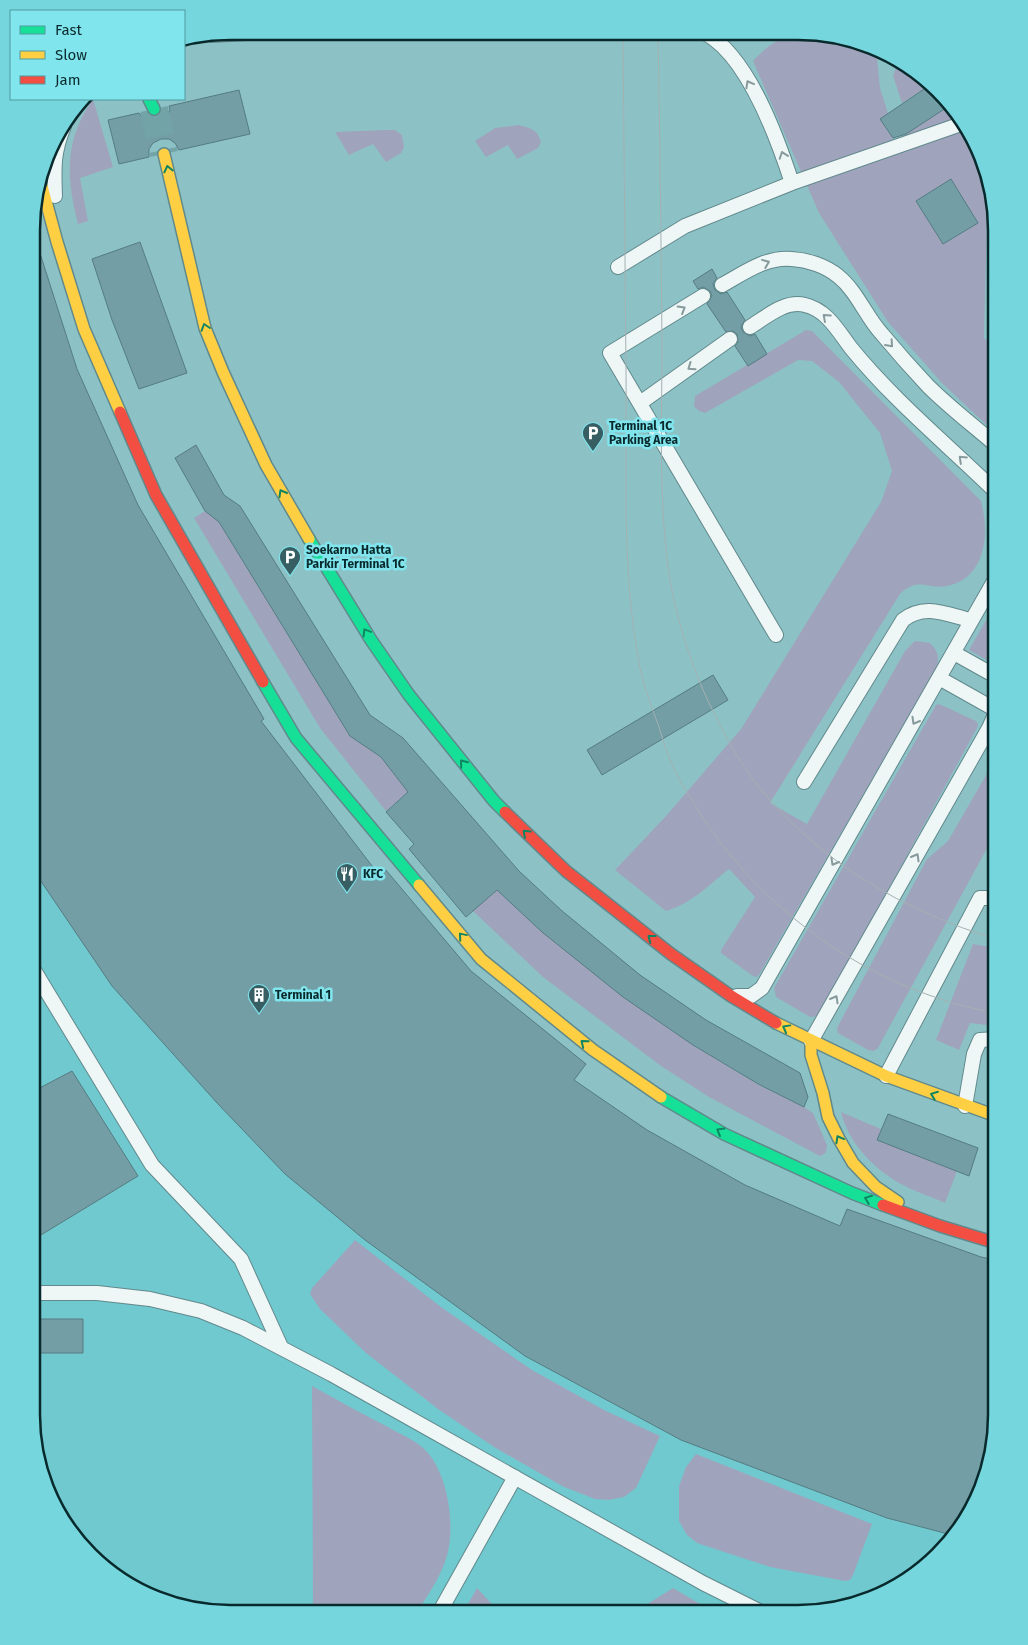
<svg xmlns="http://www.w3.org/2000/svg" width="1028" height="1645" viewBox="0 0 1028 1645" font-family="'Fira Sans',sans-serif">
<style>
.built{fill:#70c9cf}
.green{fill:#9fa4bc}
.building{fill:#749ea5;stroke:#547c82}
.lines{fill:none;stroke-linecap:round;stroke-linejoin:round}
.secondary-tunnel{stroke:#72a4a7;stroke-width:28;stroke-dasharray:28 14;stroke-linecap:butt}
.lane-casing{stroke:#61898c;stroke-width:16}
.fast-casing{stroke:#61898c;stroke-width:14}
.slow-casing{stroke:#61898c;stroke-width:14}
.jam-casing{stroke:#61898c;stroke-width:14}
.lane{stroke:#eef6f6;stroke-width:14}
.fast{stroke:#16e098;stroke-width:11}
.slow{stroke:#ffcf43;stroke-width:11}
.jam{stroke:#f24e42;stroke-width:11}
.tram{stroke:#a4b1b2;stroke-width:1}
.oneway{stroke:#879a9c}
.oneway2{stroke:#108562}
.labels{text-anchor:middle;stroke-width:5;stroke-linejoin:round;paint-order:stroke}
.poi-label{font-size:12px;font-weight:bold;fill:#092a2d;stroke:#80e5ec;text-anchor:start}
.rim{fill:none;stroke:#092a2d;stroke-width:2.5}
</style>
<rect width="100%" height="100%" fill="#8cc2c6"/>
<!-- built -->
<path class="built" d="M 32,509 L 50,548 L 574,1080 L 647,1130 L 745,1185 L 840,1226 L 811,1298 L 956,1348 L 996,1358 L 996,1429 L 982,1491 L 956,1536 L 919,1573 L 874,1599 L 799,1614 L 204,1612 L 154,1599 L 109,1573 L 72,1536 L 46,1491 L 31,1415 Z"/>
<!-- green -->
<path class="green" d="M 797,33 L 825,33 L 876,48 L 880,88 L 888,113 L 880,119 L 895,141 L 945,108 L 930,85 L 902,103 L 893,76 L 899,60 L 919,72 L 956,109 L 982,154 L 988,184 L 984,338 L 997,351 L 997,435 L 942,383 L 888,322 L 819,213 L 753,61 C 767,46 777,39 797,33 Z
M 93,99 L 113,167 L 80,178 L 88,221 L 78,224 C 66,177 64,141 93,99 Z
M 519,125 C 532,129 537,129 541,142 L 538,148 L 517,159 L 508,145 L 486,157 L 475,141 L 495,128 Z
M 385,130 L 395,130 L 402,135 L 404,147 L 401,153 L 386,162 L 373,144 L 349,155 L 335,132 Z
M 806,330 L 812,331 L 981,501 C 990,534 986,578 947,586 C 926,590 919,576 900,594 L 770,803 L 807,824 L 905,651 L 915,641 L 930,643 C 938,651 939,656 937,667 L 759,975 L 756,977 L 753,976 L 721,953 L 721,950 L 755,897 L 729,869 C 709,885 691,904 666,911 L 615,870 L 666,816 L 741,729 L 881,502 L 892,471 L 880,433 L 839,382 L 812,361 L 798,360 L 705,413 L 699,411 L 694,406 L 695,396 Z
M 205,511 L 219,522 L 350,736 L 381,757 L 408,792 L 386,811 L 320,728 L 194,518 Z
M 997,601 L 997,666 L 969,650 Z
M 939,704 L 976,721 L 978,724 L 977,728 L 819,1016 L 810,1017 L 776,997 L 774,988 L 936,705 Z
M 993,763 L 997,767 L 997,830 L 878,1048 L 874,1051 L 868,1050 L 838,1033 L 837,1029 L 838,1026 L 927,859 L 948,841 Z
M 497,890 L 542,932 L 623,997 L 693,1045 L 759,1085 L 804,1107 L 813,1113 L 827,1145 C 827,1151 826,1154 820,1156 L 709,1097 L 661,1066 L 543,977 L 473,911 Z
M 973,944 L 996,948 L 996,1026 L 970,1023 L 959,1050 L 936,1040 Z
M 841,1112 L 881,1129 L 877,1140 L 957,1171 L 945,1203 C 930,1196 913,1191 899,1183 C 872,1167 848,1142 841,1112 Z
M 355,1240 L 441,1307 L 532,1370 L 604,1410 L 660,1436 L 636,1488 L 624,1497 L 609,1500 L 595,1499 L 564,1487 L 494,1447 L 438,1409 L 366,1353 L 320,1309 L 310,1294 L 312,1288 Z
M 312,1386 C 337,1400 361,1413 386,1426 C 400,1434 418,1441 428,1453 C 449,1478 456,1529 446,1559 C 440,1578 427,1596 417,1613 L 313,1612 Z
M 696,1454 L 872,1524 L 853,1575 L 850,1580 L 845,1581 L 770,1567 L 697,1543 L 687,1535 L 679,1521 L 679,1486 L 686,1467 Z
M 477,1588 L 500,1613 L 463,1613 Z
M 673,1588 L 717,1614 L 691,1613 L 690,1612 L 686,1613 L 633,1613 Z"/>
<!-- building -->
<path class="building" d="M 930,85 L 946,108 L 906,134 L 893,138 L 880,119 Z
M 239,90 L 250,134 L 179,150 L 175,143 L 169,139 L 161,139 L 153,143 L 149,149 L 149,157 L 119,164 L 108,120 L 139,113 L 146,122 L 154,125 L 161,123 L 167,117 L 170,110 L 169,106 Z
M 951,179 L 978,223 L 943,244 L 916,201 Z
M 140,242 L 187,373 L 139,389 L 112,320 L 92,259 Z
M 33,247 L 38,247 L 77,369 L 138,505 L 264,719 L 261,721 L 379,875 L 385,869 L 471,971 L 586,1064 L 574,1080 L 647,1130 L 745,1185 L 840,1226 L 847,1209 L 981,1257 L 996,1260 L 996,1429 L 982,1491 L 956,1536 L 887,1518 L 681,1440 L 525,1356 L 365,1240 L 285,1174 L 218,1104 L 112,986 L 32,868 Z
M 712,269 L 717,278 L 713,284 L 715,290 L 721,294 L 727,292 L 745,320 L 741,327 L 743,332 L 750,336 L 755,334 L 767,354 L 748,366 L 735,346 L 738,342 L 737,334 L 733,331 L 726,332 L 707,304 L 712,296 L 710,291 L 703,287 L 698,289 L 693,281 Z
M 196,445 L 224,495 L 240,506 L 370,715 L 403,738 L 519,871 L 561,910 L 640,975 L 706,1020 L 800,1073 L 808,1097 L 804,1107 L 760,1085 L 693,1045 L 623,997 L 542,932 L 497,890 L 466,917 L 409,849 L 414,844 L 386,812 L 408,792 L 381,757 L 350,736 L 219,522 L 205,511 L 175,458 Z
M 713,675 L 728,700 L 602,775 L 587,750 Z
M 72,1071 L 138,1176 L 31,1241 L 32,1092 Z
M 888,1114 L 978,1148 L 969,1176 L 877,1140 Z
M 31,1319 L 83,1319 L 83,1353 L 31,1353 Z"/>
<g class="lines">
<!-- secondary-tunnel -->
<path class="secondary-tunnel" d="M 154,109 L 164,154"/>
<!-- lane casing -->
<g class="lane-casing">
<path id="lane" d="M 705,33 C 748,56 777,137 792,183
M 212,35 L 281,31
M 55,196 C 54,168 53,153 64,126
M 618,267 L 685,226 L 792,183 L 964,123
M 722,285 C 744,273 767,256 792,259 C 808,260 826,266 838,276 C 857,291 866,317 882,334 C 897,352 912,369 928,386 C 949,407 974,426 997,446
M 703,296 L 610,353 L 776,635
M 750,327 C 766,317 785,300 805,305 C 827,310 838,331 851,348 C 894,401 948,445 997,493
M 640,403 L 730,339
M 954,653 L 997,677
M 939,678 L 996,710
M 804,782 L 903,620 C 924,603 946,614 970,620
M 32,967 L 152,1165 L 241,1259 L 281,1347
M 737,996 L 751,996 L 762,988 L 997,576
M 811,1041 L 989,728 L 997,710
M 886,1076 L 980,898 L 997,898
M 965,1106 L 974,1054 L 980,1040 L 996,1039
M 31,1293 L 97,1293 L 150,1299 L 201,1311 L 243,1328 L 331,1374 L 703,1583 L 765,1614
M 439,1613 L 515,1477"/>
</g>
<!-- fast casing -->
<g class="fast-casing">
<path id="fast" d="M 149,99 L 154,109
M 309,539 L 371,640 L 409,695 L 494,801 L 505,812
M 263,682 L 296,738 L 419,885
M 661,1097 L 724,1134 L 852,1193 L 883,1205"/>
</g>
<!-- slow casing -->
<g class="slow-casing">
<path id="slow" d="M 164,154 L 205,328 L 223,372 L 266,465 L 309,539
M 40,179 L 57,242 L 84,329 L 120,412
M 419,885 L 481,959 L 593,1050 L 661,1097
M 776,1023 L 886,1076 L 996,1116
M 811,1041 L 811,1055 L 823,1093 L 828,1117 L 839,1139 L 853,1163 L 876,1187 L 898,1202"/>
</g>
<!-- jam casing -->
<g class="jam-casing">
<path id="jam" d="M 120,412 L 156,495 L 263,682
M 505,812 L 566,871 L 671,954 L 731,996 L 776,1023
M 883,1205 L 940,1226 L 996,1243"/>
</g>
<!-- lane -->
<use href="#lane" class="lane"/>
<!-- fast -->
<use href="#fast" class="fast"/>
<!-- slow -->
<use href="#slow" class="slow"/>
<!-- jam -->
<use href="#jam" class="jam"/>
<!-- tram -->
<path class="tram" d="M 623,32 C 624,145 625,258 626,371 C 627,469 621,572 640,668 C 644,687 651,706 658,724 C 662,737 666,750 671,762 C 679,782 692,800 703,818 C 769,918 878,992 996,1013
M 658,33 C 660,136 661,239 662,342 C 662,411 659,481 666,550 C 671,602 687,656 709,703 C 723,732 738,761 758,786 C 820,862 903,911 996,939"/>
</g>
<!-- one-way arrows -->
<defs><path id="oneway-chevron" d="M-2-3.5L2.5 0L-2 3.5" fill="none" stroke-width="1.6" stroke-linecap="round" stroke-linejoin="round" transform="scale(1.25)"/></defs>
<g class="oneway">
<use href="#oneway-chevron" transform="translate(749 84) rotate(-119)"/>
<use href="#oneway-chevron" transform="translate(783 155) rotate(-109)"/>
<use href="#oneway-chevron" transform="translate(766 263) rotate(-22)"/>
<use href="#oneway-chevron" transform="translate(682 309) rotate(-31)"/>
<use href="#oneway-chevron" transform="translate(826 317) rotate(-138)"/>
<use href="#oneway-chevron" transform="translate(890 344) rotate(48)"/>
<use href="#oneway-chevron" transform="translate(691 367) rotate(145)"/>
<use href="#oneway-chevron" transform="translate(962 459) rotate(-137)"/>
<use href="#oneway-chevron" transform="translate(915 721) rotate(120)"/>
<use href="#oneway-chevron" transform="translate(916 857) rotate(-60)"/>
<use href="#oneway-chevron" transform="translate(834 862) rotate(120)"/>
<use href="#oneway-chevron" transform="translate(835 999) rotate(-60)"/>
</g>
<g class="oneway2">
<use href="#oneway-chevron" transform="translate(168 169) rotate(-103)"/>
<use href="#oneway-chevron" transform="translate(205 327) rotate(-108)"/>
<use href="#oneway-chevron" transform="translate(282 493) rotate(-120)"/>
<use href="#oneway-chevron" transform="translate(366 632) rotate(-121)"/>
<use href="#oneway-chevron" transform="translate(463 763) rotate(-129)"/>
<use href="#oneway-chevron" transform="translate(526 833) rotate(-137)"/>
<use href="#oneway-chevron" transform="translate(462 936) rotate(-130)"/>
<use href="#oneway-chevron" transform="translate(651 938) rotate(-142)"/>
<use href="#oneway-chevron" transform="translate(786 1028) rotate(-151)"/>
<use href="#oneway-chevron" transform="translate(584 1043) rotate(-141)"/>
<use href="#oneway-chevron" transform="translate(934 1095) rotate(-159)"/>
<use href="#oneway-chevron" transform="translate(720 1131) rotate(-150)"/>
<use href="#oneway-chevron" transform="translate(839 1139) rotate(-119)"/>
<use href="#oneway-chevron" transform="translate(868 1199) rotate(-159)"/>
</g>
<!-- icons -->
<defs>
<g id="parking-pin" transform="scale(1.125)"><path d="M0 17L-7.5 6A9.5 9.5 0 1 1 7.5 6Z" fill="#375f63" stroke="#80e5ec"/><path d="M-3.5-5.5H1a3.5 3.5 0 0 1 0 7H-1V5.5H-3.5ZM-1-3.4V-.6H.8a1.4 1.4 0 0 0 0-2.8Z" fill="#fff"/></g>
<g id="restaurant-pin" transform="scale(1.125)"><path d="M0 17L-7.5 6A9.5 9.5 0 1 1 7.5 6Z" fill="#375f63" stroke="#80e5ec"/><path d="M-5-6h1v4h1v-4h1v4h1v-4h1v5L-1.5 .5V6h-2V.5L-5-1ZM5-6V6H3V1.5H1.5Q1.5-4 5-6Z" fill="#fff"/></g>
<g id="building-pin" transform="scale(1.125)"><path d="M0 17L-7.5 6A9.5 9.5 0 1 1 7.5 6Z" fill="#375f63" stroke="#80e5ec"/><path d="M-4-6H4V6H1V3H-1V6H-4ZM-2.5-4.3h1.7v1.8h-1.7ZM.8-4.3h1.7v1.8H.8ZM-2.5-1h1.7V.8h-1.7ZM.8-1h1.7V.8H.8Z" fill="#fff"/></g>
</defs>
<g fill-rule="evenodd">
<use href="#parking-pin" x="593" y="433"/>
<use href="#parking-pin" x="290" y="557"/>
<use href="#restaurant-pin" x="347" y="874"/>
<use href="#building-pin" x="259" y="995"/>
</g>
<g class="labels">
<!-- poi labels -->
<g class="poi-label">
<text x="609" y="430">Terminal 1C<tspan x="609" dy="14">Parking Area</tspan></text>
<text x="306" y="554">Soekarno Hatta<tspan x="306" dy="14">Parkir Terminal 1C</tspan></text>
<text x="363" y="878">KFC</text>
<text x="275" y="999">Terminal 1</text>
</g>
</g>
<!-- crop -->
<path d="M0 0H1028V1645H0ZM230 40H798A190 190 0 0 1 988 230V1415A190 190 0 0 1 798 1605H230A190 190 0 0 1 40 1415V230A190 190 0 0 1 230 40Z" fill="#76d6dd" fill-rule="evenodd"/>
<path class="rim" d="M230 40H798A190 190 0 0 1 988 230V1415A190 190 0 0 1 798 1605H230A190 190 0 0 1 40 1415V230A190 190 0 0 1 230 40Z"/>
<!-- legend -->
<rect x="10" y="10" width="175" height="90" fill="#80e5ec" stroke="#509aa0"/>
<rect x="20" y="26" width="25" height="8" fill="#16e098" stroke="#509aa0"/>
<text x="55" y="35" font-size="15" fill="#092a2d">Fast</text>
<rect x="20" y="51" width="25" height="8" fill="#ffcf43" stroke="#509aa0"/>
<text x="55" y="60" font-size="15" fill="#092a2d">Slow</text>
<rect x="20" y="76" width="25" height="8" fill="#f24e42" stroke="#509aa0"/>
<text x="55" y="85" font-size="15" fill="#092a2d">Jam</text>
</svg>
